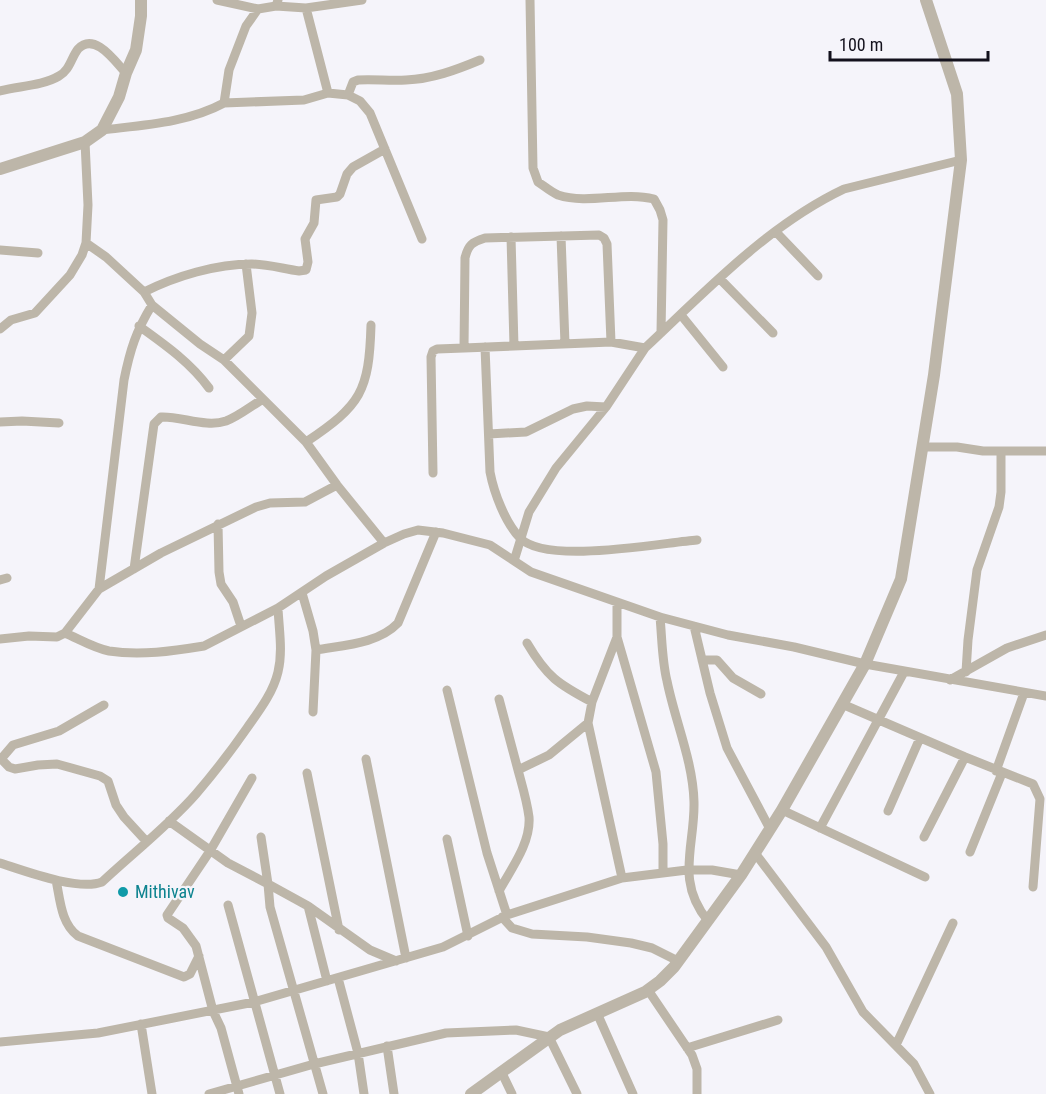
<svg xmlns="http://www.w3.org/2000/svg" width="1046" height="1094" viewBox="0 0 1046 1094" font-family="'Roboto Condensed',sans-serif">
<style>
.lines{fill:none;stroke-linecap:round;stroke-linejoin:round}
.minor{stroke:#bdb6a9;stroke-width:9}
.tertiary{stroke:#bdb6a9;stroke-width:12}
.culture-dot{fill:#0f9aa8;stroke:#f5f4fa;stroke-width:2}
.labels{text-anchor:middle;stroke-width:4.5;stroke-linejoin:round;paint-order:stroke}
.culture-label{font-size:18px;fill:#0d838f;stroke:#f5f4fa;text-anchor:start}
</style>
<rect width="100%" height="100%" fill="#f5f4fa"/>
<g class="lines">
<!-- minor -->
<path class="minor" d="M 217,0 L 258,9
M 530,0 L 533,168 L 538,182 C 544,186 551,192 558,195 C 589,205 623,191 654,199 L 660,210 L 663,220 L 661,333
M 276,6 L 306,8 L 362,0
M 306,8 L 328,93
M 0,91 C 19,86 42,86 59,76 C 70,70 71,58 78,49 C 95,31 116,63 126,73
M 348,95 L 353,82 L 358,80 C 374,79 390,81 406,80 C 432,79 456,70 480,60
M 224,103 L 304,100 L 328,93 L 348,95 L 360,101 L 370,113 L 422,239
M 102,130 C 143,125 187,123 224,103 L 229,70 L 246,26 L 258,9 L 276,6 L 278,0
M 776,232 L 818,276
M 561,236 L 565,344
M 511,237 L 514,346
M 86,243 L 106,257 L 144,292 L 152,305 L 200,344 L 224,360 L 306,442 L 337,485 L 384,543 L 404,534 L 418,530 L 443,533 L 490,545 L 531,572 L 660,617 L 728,635 L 794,647 L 865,664 L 1046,696
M 0,250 L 38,253
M 720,279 L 773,333
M 144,292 C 176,276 216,264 252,264 C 267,264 284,269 299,271 L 306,270 L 308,262 L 305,239 L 314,223 L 316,200 L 337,197 L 340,194 L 347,174 L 353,167 L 385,149
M 681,315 L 723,367
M 139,326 C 164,344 190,362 209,388
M 0,329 L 11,320 L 35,313 L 70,275 L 82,255 L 86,243 L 88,205 L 85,142
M 485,347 L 490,472 C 494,493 505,522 520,538 C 546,565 660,543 697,540
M 464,348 L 465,258 C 468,245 472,242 485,238 L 599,235 L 604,238 L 607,244 L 611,342
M 224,360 L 249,336 L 252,313 L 246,264
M 0,422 L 22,421 L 59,423
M 489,434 L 526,432 L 573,409 L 587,406 L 606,407
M 306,442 C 361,405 369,392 371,325
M 922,447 L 957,447 L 983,451 L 1046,451
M 433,473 L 431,357 L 433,351 L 437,349 L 464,348 L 611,342 L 645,348 C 706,291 768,225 844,189 L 961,160
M 218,524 L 219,572 L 221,584 L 233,602 L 241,626
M 514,561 L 529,512 L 556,468 L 606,407 L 645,348
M 134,569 L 154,424 L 161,417 C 181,416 206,428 226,421 C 239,416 251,406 263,399
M 0,580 L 7,578
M 99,589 L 124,380 C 130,350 136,331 152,305
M 302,593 L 313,631 L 316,650 L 313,712
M 660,617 C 662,638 662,661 667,681 C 675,721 693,761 694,802 C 695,846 675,881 708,921
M 694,626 L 710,693 L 727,748 L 770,829
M 65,633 C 79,639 94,648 109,651 C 140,656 173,651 204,646 L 278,608
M 617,637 L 656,772 L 663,844 L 663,873
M 0,639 L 29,636 L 57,637 L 65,633 L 99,589 L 161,553 L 256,507 L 270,503 L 305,502 L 337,485
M 527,643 C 547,677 558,684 592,702
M 316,650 C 344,645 378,644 398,623 L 436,532
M 702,660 L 717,660 L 733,678 L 761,694
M 966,672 L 968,640 L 977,570 L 999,507 L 1001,492 L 1001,451
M 950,680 L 1007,648 L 1046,635
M 447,690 L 487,853 L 507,915
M 499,699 L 518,770
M 842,704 L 965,757 L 1033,784 L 1040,799 L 1033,887
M 588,723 L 622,878
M 0,758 L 9,767 L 15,769 L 38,765 L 57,764 L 100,776 L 108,781 L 116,805 L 124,817 L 146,841
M 1,759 L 13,745 L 59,731 L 104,705
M 366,759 L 406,958
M 996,771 L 1024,693
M 307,773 L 339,930
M 782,810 L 925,877
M 888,811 L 920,738
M 169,821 L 228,863 L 268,884 L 261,837
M 820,828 L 904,672
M 924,837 L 965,757
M 447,839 L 468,936
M 970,852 L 1002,773
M 755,853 L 826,947 L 863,1012 L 914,1064 L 930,1094
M 0,863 C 25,871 78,891 102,882 C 133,853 168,826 196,794 C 214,773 231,751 247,728 C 259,711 273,693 278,672 C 283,651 279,630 278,608 L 326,576 L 384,543
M 56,880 C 60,899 61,924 78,936 L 184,977 L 190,974 L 199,956
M 499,891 C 511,869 531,843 529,817 C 527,801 522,785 518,770 L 549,755 L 588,723 L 592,702 L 617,637 L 617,603
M 228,905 L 280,1094
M 308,906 L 327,981
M 502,917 L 512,928 L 532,934 L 587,937 L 631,943 L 652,948 L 678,961
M 338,978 L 358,1053 L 364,1094
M 648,990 L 692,1055 L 697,1069 L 697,1094
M 597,1013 L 633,1094
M 141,1024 L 152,1094
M 0,1042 L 98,1033 L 254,1002 L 443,947 L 507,915 L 622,878 L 687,870 L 712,870 L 741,875
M 896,1045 L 953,923
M 387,1046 L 394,1094
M 687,1048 L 778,1020
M 501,1071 L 512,1094
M 209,1094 L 314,1064 L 446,1033 L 516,1030 L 549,1037 L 577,1094
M 239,1094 L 221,1028 L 213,1011 L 196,946 L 183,928 L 168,918 L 167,915 L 210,851 L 252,778
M 323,1094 L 270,907 L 268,884 L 308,906 L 370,950 L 396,961"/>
<!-- tertiary -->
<path class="tertiary" d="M 0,169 L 85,142 L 102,130 L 119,97 L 126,73 L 136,50 L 141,16 L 141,0
M 471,1094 L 560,1030 L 645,992 L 660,981 L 674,967 L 741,875 L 782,810 L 865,664 L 901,579 L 934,375 L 961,160 L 957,94 L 926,0"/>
</g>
<!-- markers -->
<circle class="culture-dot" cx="123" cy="892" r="6"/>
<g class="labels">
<!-- culture labels -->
<g class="culture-label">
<text x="135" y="898">Mithivav</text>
</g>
</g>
<!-- scale -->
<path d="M830 51v9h158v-9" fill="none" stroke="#13111c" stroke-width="3"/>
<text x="839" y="51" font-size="18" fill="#13111c" stroke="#f5f4fa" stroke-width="4.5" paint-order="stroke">100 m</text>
</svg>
